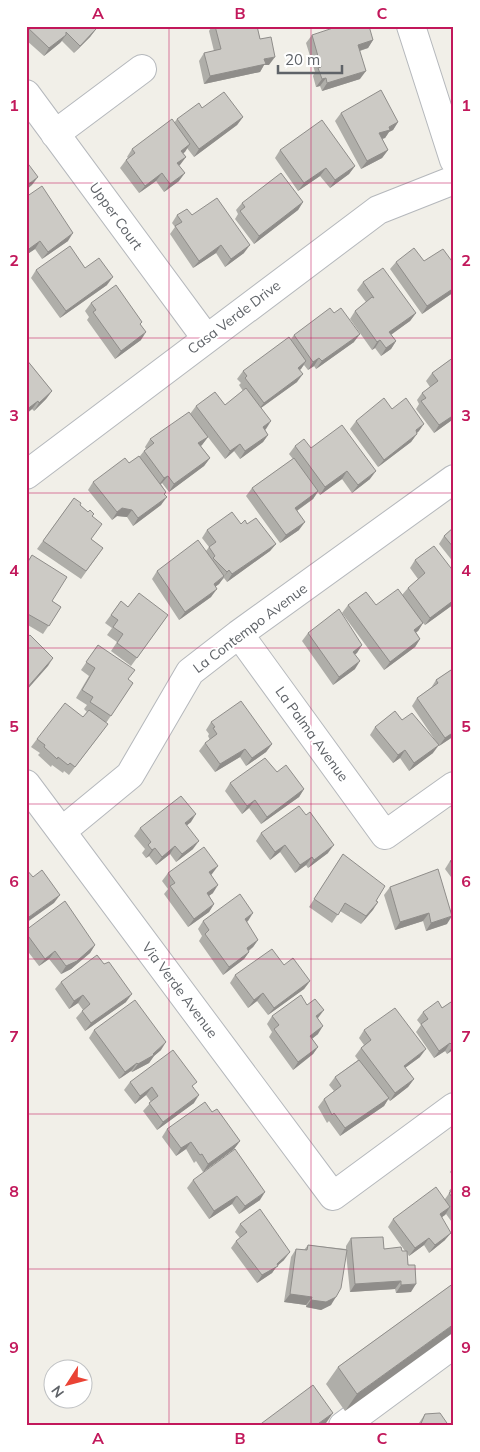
<svg xmlns="http://www.w3.org/2000/svg" width="480" height="1452" viewBox="0 0 480 1452" font-family="Mulish,sans-serif">
<style>
.lines{fill:none;stroke-linecap:round;stroke-linejoin:round}
.minor-casing{stroke:#b5b8bc;stroke-width:30}
.minor{stroke:#fff;stroke-width:28}
.wall{fill:#afaea9}
.shaded-wall{fill:#8f8d8a}
.building{fill:#cccac5;stroke:#8f8d8a}
.grid{fill:none;stroke:#c2185b;stroke-width:1;stroke-opacity:0.55}
.labels{text-anchor:middle;stroke-width:4;stroke-linejoin:round;paint-order:stroke}
.street-label{font-size:14px;fill:#5f6368;stroke:#fff}
.neatline{fill:none;stroke:#c2185b;stroke-width:2}
.grid-label{font-size:16px;text-anchor:middle;font-weight:bold;fill:#c2185b}
</style>
<rect width="100%" height="100%" fill="#f1efe8"/>
<g class="lines">
<!-- minor casing -->
<g class="minor-casing">
<path id="minor" d="M 411,26 L 454,160
M 26,94 L 206,338
M 55,134 L 142,69
M 26,475 L 378,210 L 454,180
M 239,634 L 385,835 L 454,786
M 26,784 L 333,1196 L 454,1107
M 62,831 L 130,775 L 190,672 L 239,634 L 454,479
M 343,1426 L 454,1344"/>
</g>
<!-- minor -->
<use href="#minor" class="minor"/>
</g>
<!-- wall -->
<path class="wall" d="M 26,26 L 96,29 L 90,37 L 74,53 L 62,41 L 44,56 L 26,40 Z
M 212,26 L 257,26 L 260,39 L 269,65 L 264,65 L 260,72 L 204,84 L 199,61 L 204,53 L 214,51 L 209,31 Z
M 312,35 L 373,40 L 368,48 L 360,51 L 360,79 L 322,91 L 320,86 L 316,87 L 313,76 L 315,72 L 306,43 Z
M 202,108 L 243,117 L 237,125 L 194,157 L 187,148 L 183,153 L 186,157 L 179,165 L 179,181 L 164,192 L 156,181 L 139,193 L 120,168 L 126,160 L 128,158 L 127,157 L 132,149 L 174,123 L 177,119 Z
M 341,113 L 398,122 L 393,130 L 389,132 L 385,138 L 382,139 L 388,150 L 382,158 L 361,169 L 335,121 Z
M 280,150 L 355,166 L 349,174 L 330,188 L 320,176 L 298,191 L 275,158 Z
M 26,197 L 68,241 L 42,259 L 35,249 L 26,255 Z
M 303,202 L 298,210 L 254,244 L 235,219 L 238,214 L 236,210 L 242,203 Z
M 177,215 L 192,215 L 244,253 L 225,267 L 216,253 L 193,268 L 170,234 L 175,227 L 172,223 Z
M 396,262 L 454,292 L 422,314 L 390,269 Z
M 85,268 L 107,285 L 60,318 L 31,278 L 36,270 Z
M 363,282 L 416,313 L 410,321 L 391,334 L 396,341 L 391,349 L 381,356 L 375,348 L 372,350 L 350,319 L 355,311 L 366,302 L 357,290 Z
M 91,303 L 141,324 L 141,340 L 115,359 L 87,320 L 89,317 L 85,311 Z
M 294,335 L 354,342 L 316,369 L 314,366 L 308,370 L 304,365 L 300,370 L 297,382 L 261,408 L 266,429 L 265,430 L 268,435 L 263,442 L 240,459 L 234,451 L 225,459 L 190,414 L 196,406 L 225,405 L 243,391 L 239,385 L 241,383 L 237,379 L 243,371 L 291,339 Z
M 454,357 L 452,420 L 434,433 L 416,409 L 419,404 L 417,400 L 422,393 L 430,387 L 426,381 L 432,373 Z
M 26,359 L 52,391 L 46,399 L 34,411 L 32,409 L 26,414 Z
M 392,409 L 419,431 L 417,433 L 411,442 L 378,467 L 350,429 L 356,421 Z
M 208,437 L 201,446 L 210,458 L 204,466 L 169,492 L 162,483 L 161,484 L 166,492 L 161,505 L 133,526 L 127,517 L 117,516 L 112,520 L 88,490 L 93,482 L 129,463 L 140,456 L 144,451 L 146,449 L 145,447 L 150,439 Z
M 295,446 L 311,448 L 370,479 L 352,493 L 342,479 L 320,495 L 318,492 L 313,499 L 297,511 L 299,530 L 280,543 L 246,496 L 252,488 L 293,459 L 289,454 Z
M 74,498 L 80,505 L 93,516 L 91,539 L 103,548 L 81,579 L 37,549 Z
M 241,524 L 247,524 L 276,544 L 270,551 L 227,582 L 224,578 L 222,580 L 219,584 L 215,587 L 211,597 L 179,620 L 152,579 L 157,571 L 206,551 L 209,547 L 202,538 L 207,530 Z
M 454,527 L 454,563 L 439,544 L 444,536 Z
M 32,555 L 52,601 L 61,607 L 43,634 L 26,624 L 26,564 Z
M 415,560 L 454,604 L 425,625 L 423,623 L 418,631 L 416,632 L 420,639 L 415,647 L 384,670 L 342,613 L 348,605 L 376,605 L 402,595 L 408,588 L 418,579 L 410,568 Z
M 121,601 L 128,607 L 168,615 L 131,666 L 111,651 L 117,642 L 107,635 L 112,628 L 105,623 Z
M 308,633 L 362,645 L 355,654 L 355,669 L 333,685 L 302,641 Z
M 98,645 L 128,679 L 133,683 L 106,723 L 102,732 L 69,775 L 64,771 L 63,773 L 52,765 L 51,767 L 38,755 L 40,753 L 31,747 L 37,739 L 83,717 L 87,712 L 84,709 L 87,705 L 76,698 L 89,676 L 81,670 Z
M 454,668 L 454,736 L 439,746 L 412,706 L 417,698 L 431,688 L 436,680 Z
M 402,720 L 433,753 L 409,771 L 400,758 L 393,763 L 370,735 L 375,727 Z
M 211,722 L 272,744 L 266,752 L 246,766 L 240,757 L 215,772 L 199,751 L 205,743 L 210,740 L 208,736 L 209,734 L 206,730 Z
M 277,772 L 304,789 L 299,797 L 261,824 L 249,808 L 242,814 L 225,791 L 230,783 Z
M 191,822 L 187,825 L 193,849 L 176,862 L 170,854 L 156,865 L 149,856 L 146,858 L 142,853 L 145,849 L 134,836 L 140,828 Z
M 261,833 L 328,853 L 308,868 L 306,865 L 295,873 L 280,852 L 270,860 L 256,841 Z
M 343,854 L 376,901 L 378,902 L 361,924 L 340,911 L 332,923 L 309,907 Z
M 454,859 L 454,881 L 445,869 L 450,861 Z
M 168,873 L 212,874 L 211,875 L 213,893 L 209,896 L 214,904 L 209,912 L 188,927 L 164,894 L 168,889 L 162,881 Z
M 390,887 L 447,924 L 426,931 L 423,921 L 395,930 L 384,895 Z
M 203,921 L 248,921 L 246,922 L 258,940 L 253,947 L 249,951 L 249,952 L 244,959 L 223,975 L 199,941 L 202,936 L 198,929 Z
M 26,930 L 95,945 L 90,953 L 71,969 L 61,974 L 49,959 L 39,966 L 26,949 Z
M 104,964 L 126,1002 L 85,1031 L 76,1018 L 83,1010 L 78,1003 L 69,1009 L 55,989 L 61,982 Z
M 284,965 L 310,981 L 304,989 L 268,1015 L 257,1001 L 248,1008 L 230,983 L 235,975 Z
M 454,1000 L 454,1049 L 447,1054 L 445,1051 L 434,1058 L 416,1032 L 421,1025 L 417,1020 L 423,1012 L 442,1008 Z
M 272,1016 L 317,1018 L 318,1034 L 312,1039 L 318,1047 L 313,1054 L 293,1070 L 269,1037 L 272,1032 L 267,1024 Z
M 94,1030 L 161,1050 L 154,1056 L 149,1063 L 132,1072 L 131,1071 L 119,1079 L 89,1038 Z
M 364,1030 L 420,1057 L 405,1068 L 414,1079 L 408,1087 L 390,1101 L 388,1099 L 384,1106 L 340,1136 L 329,1121 L 327,1123 L 318,1107 L 324,1099 L 334,1091 L 329,1085 L 335,1077 L 358,1060 L 355,1056 L 361,1048 L 364,1045 L 359,1038 Z
M 130,1082 L 194,1087 L 194,1103 L 157,1130 L 143,1111 L 151,1102 L 146,1095 L 135,1104 L 124,1090 Z
M 212,1112 L 240,1141 L 234,1149 L 203,1172 L 196,1161 L 194,1163 L 186,1149 L 176,1156 L 162,1137 L 167,1129 Z
M 454,1166 L 454,1177 L 450,1172 Z
M 193,1180 L 260,1200 L 239,1214 L 232,1204 L 209,1219 L 187,1188 Z
M 454,1185 L 454,1225 L 446,1214 L 442,1217 L 445,1240 L 429,1253 L 424,1245 L 409,1256 L 407,1253 L 411,1292 L 396,1293 L 395,1289 L 350,1292 L 346,1253 L 331,1305 L 321,1310 L 306,1307 L 306,1305 L 284,1302 L 291,1257 L 296,1249 L 304,1250 L 308,1245 L 346,1249 L 346,1246 L 351,1238 L 384,1249 L 402,1251 L 405,1251 L 388,1227 L 393,1219 L 445,1199 L 450,1192 L 449,1191 Z
M 240,1224 L 284,1260 L 277,1266 L 272,1273 L 257,1283 L 231,1248 L 236,1241 L 240,1238 L 235,1232 Z
M 454,1283 L 345,1411 L 326,1384 L 338,1367 Z
M 425,1414 L 449,1426 L 417,1426 Z"/>
<!-- shaded-wall -->
<path class="shaded-wall" d="M 96,29 L 90,37 L 74,53 L 80,46 Z
M 66,35 L 60,43 L 44,56 L 49,48 Z
M 373,40 L 368,48 L 352,53 L 358,45 Z
M 275,57 L 269,65 L 264,65 L 260,72 L 204,84 L 210,76 L 264,59 Z
M 366,71 L 360,79 L 322,91 L 327,83 Z
M 326,78 L 320,86 L 316,87 L 322,79 Z
M 243,117 L 237,125 L 194,157 L 199,149 Z
M 398,122 L 393,130 L 389,132 L 385,138 L 374,141 L 379,133 Z
M 190,144 L 185,152 L 176,159 L 181,151 Z
M 388,150 L 382,158 L 361,169 L 367,161 Z
M 186,157 L 180,165 L 172,171 L 177,163 Z
M 355,166 L 349,174 L 330,188 L 335,180 Z
M 326,168 L 320,176 L 298,191 L 304,183 Z
M 162,173 L 156,181 L 139,193 L 145,186 Z
M 185,173 L 179,181 L 164,192 L 170,184 Z
M 38,177 L 32,185 L 26,190 L 26,186 Z
M 303,202 L 298,210 L 254,244 L 259,236 Z
M 73,233 L 68,241 L 42,259 L 48,252 Z
M 40,241 L 35,249 L 26,255 L 26,251 Z
M 221,245 L 216,253 L 193,268 L 199,261 Z
M 250,245 L 244,253 L 225,267 L 231,259 Z
M 113,277 L 107,285 L 60,318 L 66,311 Z
M 454,288 L 454,292 L 422,314 L 427,306 Z
M 416,313 L 410,321 L 384,340 L 389,332 Z
M 146,332 L 141,340 L 115,359 L 121,351 Z
M 360,334 L 354,342 L 316,369 L 322,361 Z
M 380,340 L 375,348 L 372,350 L 377,342 Z
M 396,341 L 391,349 L 381,356 L 386,348 Z
M 319,358 L 314,366 L 308,370 L 313,362 Z
M 306,361 L 301,369 L 292,375 L 298,368 Z
M 303,374 L 297,382 L 258,410 L 264,403 Z
M 52,391 L 46,399 L 34,411 L 39,403 Z
M 38,401 L 32,409 L 26,414 L 26,410 Z
M 454,415 L 454,418 L 452,420 L 434,433 L 439,425 Z
M 271,421 L 266,429 L 257,435 L 263,427 Z
M 424,424 L 419,431 L 410,438 L 416,430 Z
M 417,434 L 411,442 L 378,467 L 384,460 Z
M 268,435 L 263,442 L 240,459 L 245,451 Z
M 208,437 L 202,445 L 193,451 L 198,443 Z
M 240,444 L 234,451 L 225,459 L 230,451 Z
M 210,458 L 204,466 L 169,492 L 174,484 Z
M 347,471 L 342,479 L 320,495 L 325,487 Z
M 376,471 L 370,479 L 352,493 L 358,485 Z
M 168,476 L 162,483 L 158,486 L 164,478 Z
M 318,491 L 313,499 L 289,516 L 295,508 Z
M 167,497 L 161,505 L 133,526 L 138,518 Z
M 122,508 L 132,510 L 127,517 L 117,516 L 112,520 L 117,512 Z
M 305,522 L 299,530 L 280,543 L 286,535 Z
M 276,544 L 270,551 L 227,582 L 232,574 Z
M 229,570 L 219,584 L 208,592 L 214,584 L 224,577 L 227,572 Z
M 217,589 L 211,597 L 179,620 L 185,612 Z
M 454,600 L 454,604 L 425,625 L 430,618 Z
M 423,623 L 418,631 L 408,638 L 414,630 Z
M 420,639 L 415,647 L 384,670 L 390,662 Z
M 362,645 L 357,653 L 348,660 L 353,652 Z
M 53,658 L 48,666 L 26,691 L 26,689 Z
M 360,661 L 355,669 L 333,685 L 339,677 Z
M 454,732 L 454,736 L 439,746 L 445,738 Z
M 272,744 L 266,752 L 246,766 L 252,758 Z
M 439,745 L 433,753 L 409,771 L 414,763 Z
M 245,749 L 240,757 L 215,772 L 220,764 Z
M 405,750 L 400,758 L 393,763 L 398,755 Z
M 304,789 L 299,797 L 261,824 L 267,817 Z
M 255,800 L 249,808 L 242,814 L 247,806 Z
M 196,814 L 191,822 L 180,831 L 185,823 Z
M 199,841 L 193,849 L 176,862 L 182,854 Z
M 285,845 L 280,852 L 270,860 L 275,852 Z
M 334,845 L 328,853 L 308,868 L 314,860 Z
M 175,846 L 170,854 L 156,865 L 162,857 Z
M 155,848 L 149,856 L 146,858 L 152,850 Z
M 312,857 L 306,865 L 295,873 L 300,865 Z
M 218,866 L 212,874 L 203,880 L 209,872 Z
M 218,885 L 213,893 L 201,901 L 207,893 Z
M 60,895 L 54,903 L 26,923 L 26,919 Z
M 378,902 L 373,910 L 361,924 L 366,916 Z
M 214,904 L 209,912 L 188,927 L 194,919 Z
M 253,913 L 248,921 L 239,927 L 245,919 Z
M 429,913 L 423,921 L 395,930 L 400,922 Z
M 452,916 L 447,924 L 426,931 L 431,923 Z
M 258,940 L 253,947 L 241,956 L 247,948 Z
M 95,945 L 90,953 L 71,969 L 61,974 L 66,966 Z
M 55,951 L 49,959 L 39,966 L 45,959 Z
M 249,952 L 244,959 L 223,975 L 229,967 Z
M 310,981 L 304,989 L 268,1015 L 274,1008 Z
M 263,993 L 257,1001 L 248,1008 L 254,1000 Z
M 132,994 L 126,1002 L 85,1031 L 91,1023 Z
M 83,995 L 78,1003 L 69,1009 L 74,1001 Z
M 324,1010 L 318,1018 L 310,1023 L 316,1016 Z
M 323,1026 L 318,1034 L 305,1044 L 310,1036 Z
M 166,1042 L 161,1050 L 154,1056 L 149,1063 L 132,1072 L 138,1064 L 153,1054 Z
M 450,1043 L 445,1051 L 434,1058 L 439,1051 Z
M 454,1045 L 454,1049 L 447,1054 L 453,1046 Z
M 318,1047 L 313,1054 L 293,1070 L 298,1062 Z
M 426,1049 L 420,1057 L 398,1073 L 404,1066 Z
M 137,1063 L 131,1071 L 119,1079 L 125,1072 Z
M 414,1079 L 408,1087 L 390,1101 L 395,1093 Z
M 152,1087 L 146,1095 L 135,1104 L 140,1096 Z
M 199,1095 L 194,1103 L 157,1130 L 163,1122 Z
M 389,1098 L 384,1106 L 340,1136 L 345,1128 Z
M 240,1141 L 234,1149 L 203,1172 L 208,1164 Z
M 191,1142 L 186,1149 L 176,1156 L 181,1148 Z
M 265,1192 L 260,1200 L 239,1214 L 245,1206 Z
M 237,1196 L 232,1204 L 209,1219 L 214,1211 Z
M 450,1207 L 445,1215 L 435,1222 L 440,1214 Z
M 451,1233 L 445,1240 L 429,1253 L 435,1245 Z
M 429,1238 L 424,1245 L 409,1256 L 415,1248 Z
M 290,1252 L 284,1260 L 277,1266 L 272,1273 L 257,1283 L 262,1275 L 277,1264 Z
M 401,1281 L 395,1289 L 350,1292 L 355,1284 Z
M 416,1284 L 411,1292 L 396,1293 L 401,1285 Z
M 290,1294 L 312,1297 L 306,1305 L 284,1302 Z
M 336,1297 L 331,1305 L 321,1310 L 306,1307 L 311,1300 Z
M 454,1324 L 454,1332 L 345,1411 L 357,1394 Z
M 333,1413 L 324,1426 L 315,1426 Z"/>
<!-- building -->
<path class="building" d="M 26,26 L 93,26 L 96,29 L 80,46 L 66,32 L 66,35 L 49,48 Z
M 215,26 L 257,26 L 260,39 L 271,37 L 275,57 L 264,59 L 266,64 L 210,76 L 204,53 L 221,49 Z
M 339,26 L 369,26 L 373,40 L 358,45 L 366,71 L 327,83 L 326,78 L 322,79 L 318,68 L 321,67 L 312,35 Z
M 381,90 L 398,122 L 389,127 L 390,130 L 379,133 L 388,150 L 367,161 L 341,113 Z
M 224,92 L 243,117 L 199,149 L 177,119 L 199,103 L 202,108 Z
M 172,119 L 190,144 L 181,151 L 186,157 L 177,163 L 185,173 L 170,184 L 162,173 L 145,186 L 126,160 L 135,153 L 132,149 Z
M 322,120 L 355,166 L 335,180 L 326,168 L 304,183 L 280,150 Z
M 26,161 L 38,177 L 26,186 Z
M 281,173 L 303,202 L 259,236 L 240,211 L 245,207 L 242,203 Z
M 42,186 L 73,233 L 48,252 L 40,241 L 26,251 L 26,197 Z
M 217,198 L 250,245 L 231,259 L 221,245 L 199,261 L 175,226 L 182,222 L 177,215 L 187,209 L 192,215 Z
M 70,246 L 85,268 L 99,258 L 113,277 L 66,311 L 36,270 Z
M 414,248 L 424,261 L 443,249 L 454,264 L 454,288 L 427,306 L 396,262 Z
M 383,268 L 416,313 L 389,332 L 396,341 L 386,348 L 380,340 L 377,342 L 355,311 L 372,297 L 374,298 L 363,282 Z
M 116,285 L 142,322 L 140,324 L 146,332 L 121,351 L 93,312 L 96,310 L 91,303 Z
M 330,308 L 334,313 L 341,308 L 360,334 L 322,361 L 319,358 L 313,362 L 294,335 Z
M 289,337 L 306,361 L 298,368 L 303,374 L 264,403 L 245,378 L 247,376 L 243,371 Z
M 454,357 L 454,415 L 439,425 L 421,401 L 426,398 L 422,393 L 438,381 L 432,373 Z
M 26,359 L 52,391 L 39,403 L 38,401 L 26,410 Z
M 246,388 L 271,421 L 263,427 L 268,435 L 245,451 L 240,444 L 230,451 L 196,406 L 215,392 L 225,405 Z
M 384,398 L 392,409 L 406,398 L 424,424 L 416,430 L 417,434 L 384,460 L 356,421 Z
M 189,412 L 208,437 L 198,443 L 210,458 L 174,484 L 168,476 L 164,478 L 144,451 L 154,443 L 150,439 Z
M 342,425 L 376,471 L 358,485 L 347,471 L 325,487 L 295,446 L 304,439 L 311,448 Z
M 139,456 L 166,492 L 164,494 L 167,497 L 138,518 L 132,510 L 122,508 L 117,512 L 93,482 L 125,458 L 129,463 Z
M 294,458 L 318,491 L 295,508 L 305,522 L 286,535 L 252,488 Z
M 74,498 L 81,503 L 80,505 L 88,512 L 90,510 L 94,514 L 92,516 L 102,524 L 91,539 L 103,548 L 86,571 L 43,541 Z
M 232,512 L 241,524 L 245,520 L 247,524 L 256,518 L 276,544 L 232,574 L 229,570 L 227,572 L 213,558 L 215,556 L 209,547 L 216,542 L 207,530 Z
M 454,527 L 454,548 L 444,536 Z
M 198,540 L 224,576 L 214,584 L 217,589 L 185,612 L 157,571 Z
M 434,546 L 454,572 L 454,600 L 430,618 L 408,588 L 425,573 L 415,560 Z
M 32,555 L 67,577 L 52,601 L 61,607 L 49,626 L 26,613 L 26,565 Z
M 398,589 L 423,623 L 414,630 L 420,639 L 390,662 L 348,605 L 366,592 L 376,605 Z
M 139,593 L 168,615 L 137,658 L 117,643 L 123,634 L 113,627 L 118,620 L 111,615 L 121,601 L 128,607 Z
M 339,609 L 362,645 L 353,652 L 360,661 L 339,677 L 308,633 Z
M 30,635 L 53,658 L 26,689 L 26,638 Z
M 98,645 L 135,670 L 128,679 L 133,683 L 111,716 L 90,702 L 93,697 L 82,690 L 95,668 L 86,662 Z
M 454,668 L 454,732 L 445,738 L 417,698 L 438,683 L 436,680 Z
M 241,701 L 272,744 L 252,758 L 245,749 L 220,764 L 205,743 L 217,734 L 213,728 L 215,727 L 211,722 Z
M 65,703 L 83,717 L 89,710 L 108,724 L 75,767 L 70,763 L 68,765 L 58,757 L 57,759 L 44,747 L 45,745 L 37,739 Z
M 395,711 L 402,720 L 412,713 L 439,745 L 414,763 L 405,750 L 398,755 L 375,727 Z
M 265,758 L 277,772 L 286,765 L 304,789 L 267,817 L 255,800 L 247,806 L 230,783 Z
M 181,796 L 196,814 L 185,823 L 199,841 L 182,854 L 175,846 L 162,857 L 155,848 L 152,850 L 148,845 L 151,842 L 140,828 Z
M 299,806 L 306,815 L 310,812 L 334,845 L 314,860 L 312,857 L 300,865 L 285,845 L 275,852 L 261,833 Z
M 204,847 L 218,866 L 209,872 L 218,885 L 207,893 L 214,904 L 194,919 L 170,886 L 175,883 L 168,873 Z
M 343,854 L 385,886 L 376,901 L 378,902 L 366,916 L 345,903 L 338,915 L 314,899 Z
M 454,859 L 454,866 L 450,861 Z
M 26,869 L 33,877 L 42,870 L 60,895 L 26,919 Z
M 438,869 L 452,916 L 431,923 L 429,913 L 400,922 L 390,887 Z
M 240,894 L 253,913 L 245,919 L 258,940 L 247,948 L 249,952 L 229,967 L 205,934 L 209,930 L 203,921 Z
M 65,901 L 95,945 L 77,961 L 66,966 L 55,951 L 45,959 L 26,933 L 26,930 Z
M 272,949 L 284,965 L 293,958 L 310,981 L 274,1008 L 263,993 L 254,1000 L 235,975 Z
M 97,955 L 104,964 L 109,962 L 132,994 L 91,1023 L 82,1011 L 90,1004 L 83,995 L 74,1001 L 61,982 Z
M 301,995 L 307,1005 L 315,999 L 324,1010 L 316,1016 L 323,1026 L 310,1036 L 318,1047 L 298,1062 L 274,1029 L 279,1025 L 272,1016 Z
M 135,1000 L 166,1042 L 153,1054 L 154,1055 L 138,1064 L 137,1063 L 125,1072 L 94,1030 Z
M 454,1000 L 454,1045 L 453,1046 L 450,1043 L 439,1051 L 421,1024 L 428,1019 L 423,1012 L 438,1001 L 442,1008 Z
M 395,1008 L 426,1049 L 404,1066 L 414,1079 L 395,1093 L 361,1048 L 371,1040 L 364,1030 Z
M 173,1050 L 197,1082 L 192,1086 L 199,1095 L 163,1122 L 149,1103 L 158,1096 L 152,1087 L 140,1096 L 130,1082 Z
M 359,1060 L 389,1098 L 345,1128 L 334,1113 L 332,1115 L 324,1099 L 341,1086 L 335,1077 Z
M 205,1102 L 212,1112 L 217,1109 L 240,1141 L 208,1164 L 202,1154 L 200,1155 L 191,1142 L 181,1148 L 167,1129 Z
M 235,1149 L 265,1192 L 245,1206 L 237,1196 L 214,1211 L 193,1180 Z
M 436,1187 L 450,1207 L 440,1214 L 451,1233 L 435,1245 L 429,1238 L 415,1248 L 393,1219 Z
M 454,1189 L 454,1200 L 449,1193 Z
M 454,1203 L 454,1210 L 451,1206 Z
M 260,1209 L 290,1252 L 277,1264 L 278,1266 L 262,1275 L 236,1241 L 247,1232 L 240,1224 Z
M 383,1237 L 384,1249 L 401,1247 L 402,1251 L 407,1251 L 408,1265 L 415,1265 L 416,1284 L 401,1285 L 401,1281 L 355,1284 L 351,1238 Z
M 308,1245 L 347,1250 L 341,1288 L 336,1297 L 326,1302 L 311,1300 L 312,1297 L 290,1294 L 296,1249 L 307,1250 Z
M 454,1283 L 454,1324 L 357,1394 L 338,1367 Z
M 313,1385 L 333,1413 L 315,1426 L 258,1426 Z
M 440,1413 L 449,1426 L 420,1426 L 425,1414 Z"/>
<!-- grid -->
<path class="grid" d="M 169,26 L 169,1426M 311,26 L 311,1426M 26,183 L 454,183M 26,338 L 454,338M 26,493 L 454,493M 26,648 L 454,648M 26,804 L 454,804M 26,959 L 454,959M 26,1114 L 454,1114M 26,1269 L 454,1269"/>
<g class="labels">
<!-- street labels -->
<g class="street-label">
<text transform="translate(116 216) rotate(54)" y="5">Upper Court</text>
<text transform="translate(234 317) rotate(-37)" y="5">Casa Verde Drive</text>
<text transform="translate(250 628) rotate(-37)" y="5">La Contempo Avenue</text>
<text transform="translate(312 734) rotate(54)" y="5">La Palma Avenue</text>
<text transform="translate(180 990) rotate(53)" y="5">Via Verde Avenue</text>
</g>
</g>
<!-- border -->
<rect width="480" height="1452" fill="none" stroke="#ffffff" stroke-width="55"/>
<!-- north arrow -->
<g transform="translate(68 1384) rotate(234)"><circle r="24" fill="#ffffff" stroke="#bfc1c3"/>
<path d="M0-4L9 19L0 12L-9 19Z" fill="#ea4335"/>
<text y="-8" font-size="14" font-weight="bold" text-anchor="middle" fill="#5f6368">N</text>
</g>
<!-- scale -->
<path d="M278 65v8h64v-8" fill="none" stroke="#5f6368" stroke-width="2.5"/>
<text x="285" y="65" font-size="15" fill="#5f6368" stroke="#ffffff" stroke-width="4" paint-order="stroke">20 m</text>
<rect x="28" y="28" width="424" height="1396" class="neatline"/>
<g class="grid-label">
<text x="98" y="19">A</text>
<text x="240" y="19">B</text>
<text x="382" y="19">C</text>
<text x="14" y="111">1</text>
<text x="466" y="111">1</text>
<text x="14" y="266">2</text>
<text x="466" y="266">2</text>
<text x="14" y="421">3</text>
<text x="466" y="421">3</text>
<text x="14" y="576">4</text>
<text x="466" y="576">4</text>
<text x="14" y="732">5</text>
<text x="466" y="732">5</text>
<text x="14" y="887">6</text>
<text x="466" y="887">6</text>
<text x="14" y="1042">7</text>
<text x="466" y="1042">7</text>
<text x="14" y="1197">8</text>
<text x="466" y="1197">8</text>
<text x="14" y="1353">9</text>
<text x="466" y="1353">9</text>
<text x="98" y="1444">A</text>
<text x="240" y="1444">B</text>
<text x="382" y="1444">C</text>
</g>
</svg>
